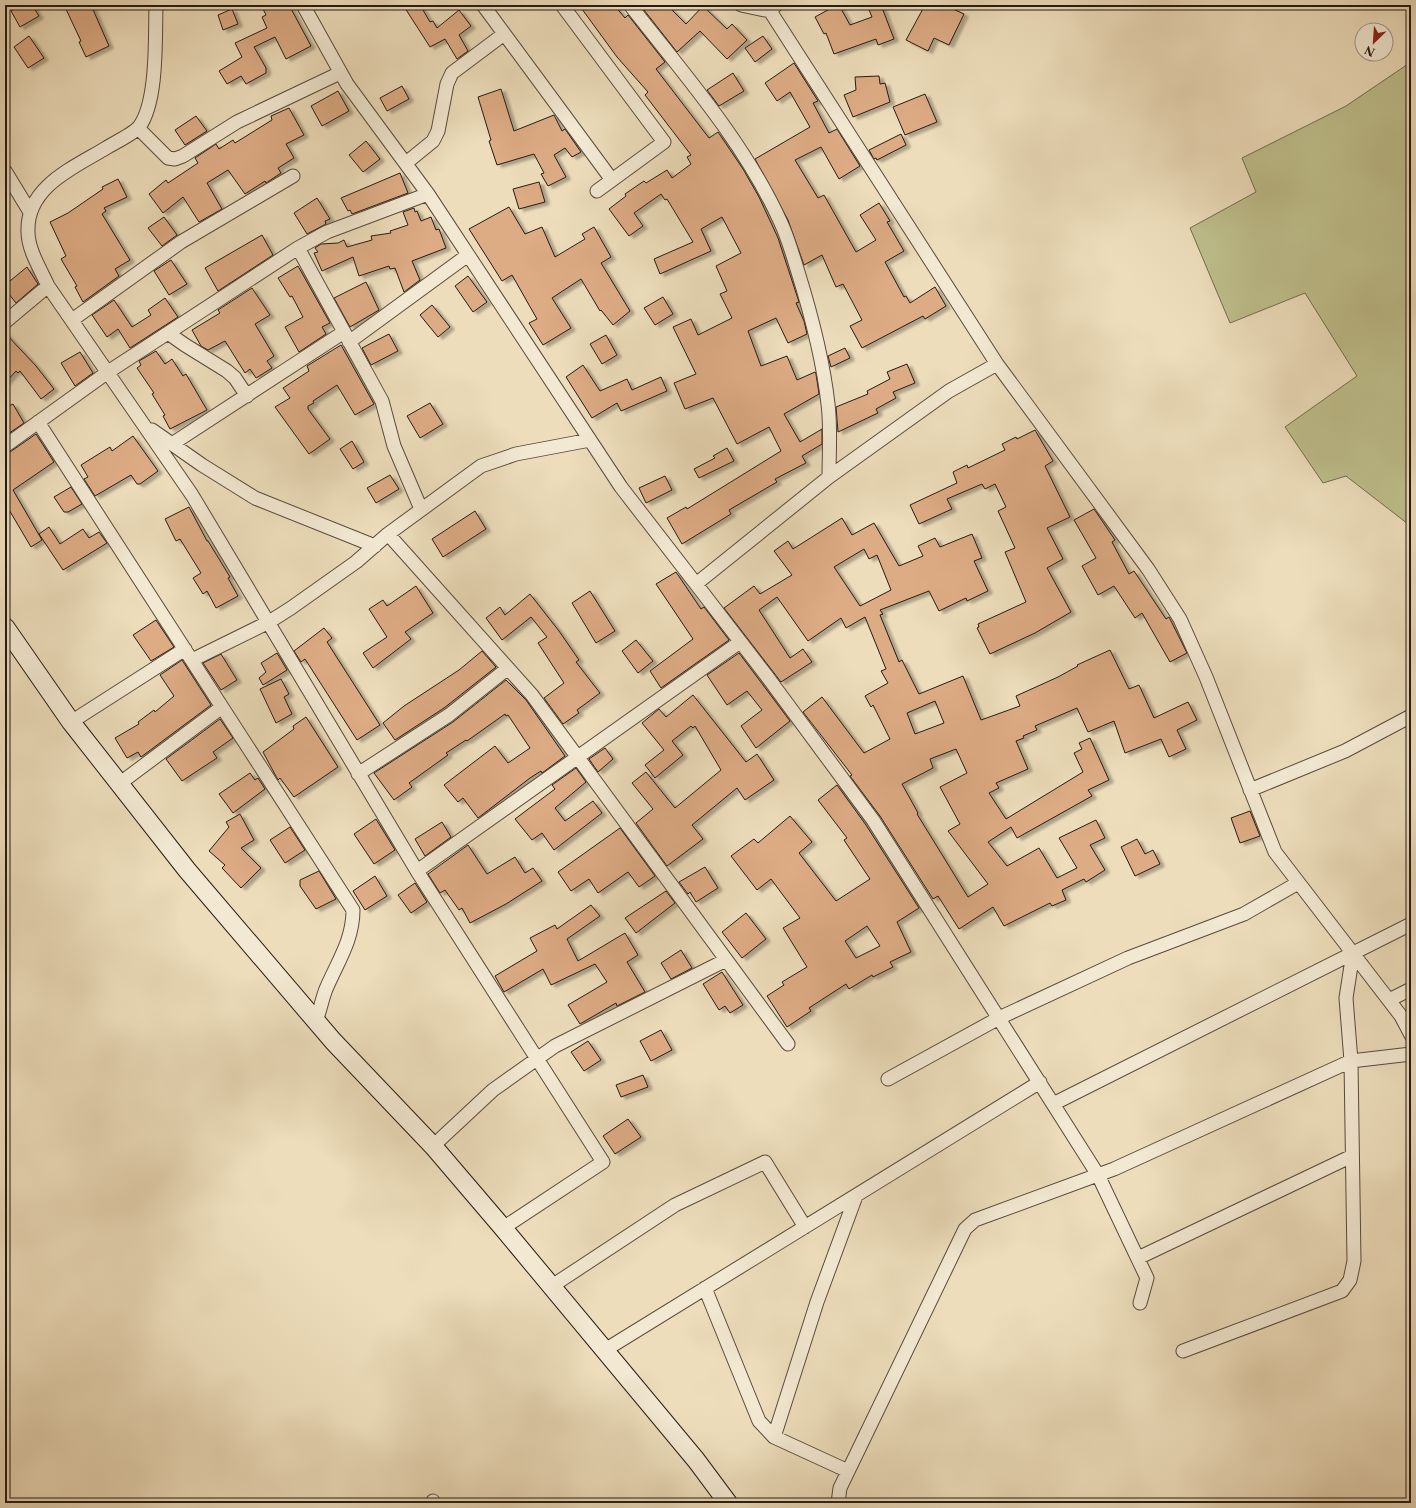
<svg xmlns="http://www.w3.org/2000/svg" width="1416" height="1508" viewBox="0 0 1416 1508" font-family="'Libre Caslon Text',serif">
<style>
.green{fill:#bebf8c;stroke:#726c50}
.building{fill:#ddab84;stroke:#251a14;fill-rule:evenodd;filter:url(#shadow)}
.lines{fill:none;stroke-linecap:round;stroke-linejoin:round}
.street-casing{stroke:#574b3e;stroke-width:15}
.secondary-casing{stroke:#251a14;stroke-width:20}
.street{stroke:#f3e9d3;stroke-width:13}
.secondary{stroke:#f3e9d3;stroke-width:18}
</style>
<defs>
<filter id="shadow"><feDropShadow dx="4.5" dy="2.5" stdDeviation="1" flood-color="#0004"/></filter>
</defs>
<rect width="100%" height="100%" fill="#edddbb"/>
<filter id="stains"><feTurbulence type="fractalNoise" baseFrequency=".005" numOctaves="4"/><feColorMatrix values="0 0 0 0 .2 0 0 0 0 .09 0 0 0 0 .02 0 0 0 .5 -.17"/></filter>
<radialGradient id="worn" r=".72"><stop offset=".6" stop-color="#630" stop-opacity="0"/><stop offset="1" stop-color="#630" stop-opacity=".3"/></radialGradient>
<!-- green -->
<path class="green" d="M 1411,62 L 1411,521 L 1408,524 L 1346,476 L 1323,483 L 1285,427 L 1357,376 L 1305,293 L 1230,323 L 1190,228 L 1256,192 L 1242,158 L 1346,106 Z"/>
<!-- building -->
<path class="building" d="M 22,5 L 32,5 L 39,16 L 20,27 L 11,11 Z
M 64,5 L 91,5 L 109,46 L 86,57 L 79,42 L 81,41 Z
M 261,5 L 289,5 L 311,46 L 286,59 L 275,37 L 254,47 L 266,68 L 266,73 L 246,84 L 241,76 L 227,84 L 219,71 L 242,57 L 235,43 L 267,28 L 262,17 L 266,15 Z
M 403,5 L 420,5 L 430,22 L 433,21 L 437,28 L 459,10 L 471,26 L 459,35 L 468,51 L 457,59 L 445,39 L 430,47 Z
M 579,5 L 614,5 L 625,18 L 628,15 L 665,62 L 656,69 L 709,138 L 718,132 L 743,169 L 759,197 L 778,238 L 799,302 L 796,303 L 804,321 L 807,334 L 788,343 L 776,318 L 748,331 L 761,366 L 787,356 L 797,380 L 815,372 L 816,374 L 819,394 L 784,414 L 800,442 L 822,429 L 822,444 L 802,456 L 806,463 L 775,479 L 777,482 L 729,510 L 731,514 L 682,544 L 667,518 L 686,507 L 687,509 L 781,451 L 769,427 L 737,444 L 713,398 L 685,409 L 674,383 L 696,374 L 673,327 L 691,319 L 698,335 L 732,318 L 720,294 L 727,291 L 716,266 L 741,253 L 722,217 L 701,229 L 711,251 L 660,274 L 654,259 L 693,242 L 667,199 L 665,200 L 661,194 L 634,213 L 643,226 L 629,236 L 609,209 L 626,196 L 625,194 L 644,181 L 646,183 L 667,170 L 672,178 L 691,164 L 687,157 L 691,155 L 645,95 L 648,92 L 617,57 Z
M 640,5 L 667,5 L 686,24 L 703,6 L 727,29 L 732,24 L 747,40 L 727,59 L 700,31 L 677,52 Z
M 837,5 L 839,5 L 850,25 L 872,17 L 867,5 L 881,5 L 894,39 L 878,45 L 876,39 L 834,54 L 826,33 L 824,34 L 815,17 Z
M 925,5 L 944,5 L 964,14 L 949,45 L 934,38 L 928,51 L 906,40 Z
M 232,9 L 238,24 L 223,30 L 218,15 Z
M 29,36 L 44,58 L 28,68 L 14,47 Z
M 763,36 L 772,49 L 755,62 L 745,48 Z
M 794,63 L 818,101 L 813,103 L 829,133 L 837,129 L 860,166 L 839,179 L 821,147 L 795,160 L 818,198 L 824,195 L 856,252 L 876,240 L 860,215 L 879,203 L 890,221 L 887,222 L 904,251 L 885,262 L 904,297 L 906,296 L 910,303 L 935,287 L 946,306 L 925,319 L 923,316 L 862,348 L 850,326 L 862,320 L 843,284 L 836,287 L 822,255 L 804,265 L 788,220 L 755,159 L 810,127 L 790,92 L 777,101 L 765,83 Z
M 733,73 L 744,91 L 719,106 L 707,90 Z
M 879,76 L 880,84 L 885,83 L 890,102 L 853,117 L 844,95 L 856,90 L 855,77 Z
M 402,86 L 409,99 L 387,111 L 380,98 Z
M 501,89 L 514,131 L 554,115 L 562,131 L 565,129 L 581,152 L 572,157 L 565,148 L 554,155 L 566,177 L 548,186 L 541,174 L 544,173 L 534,154 L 497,165 L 489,141 L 491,140 L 478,97 Z
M 338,91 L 349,111 L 322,126 L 311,106 Z
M 925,94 L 937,122 L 905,135 L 893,107 Z
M 289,108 L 304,135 L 286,144 L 294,158 L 278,168 L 281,173 L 266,183 L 265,181 L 245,194 L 228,170 L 207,183 L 222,209 L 199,222 L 183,197 L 163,213 L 149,194 L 166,180 L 168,183 L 198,163 L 195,158 L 216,144 L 219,149 L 233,140 L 235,143 L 272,120 L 271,116 Z
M 196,116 L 207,131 L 185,145 L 175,130 Z
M 901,134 L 906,145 L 877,160 L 876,158 L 874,159 L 869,150 Z
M 366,141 L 380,159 L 363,172 L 349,155 Z
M 400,173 L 408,193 L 352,214 L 350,210 L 348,211 L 341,198 Z
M 118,179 L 127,197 L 104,208 L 106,211 L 102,214 L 130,260 L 115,269 L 119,276 L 83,302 L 75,287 L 77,286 L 61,259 L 66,256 L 50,222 L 68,213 L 103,189 L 102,187 Z
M 539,182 L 545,202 L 519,209 L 513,189 Z
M 317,198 L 330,219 L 325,221 L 326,224 L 307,234 L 294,213 Z
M 509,207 L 525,234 L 542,227 L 555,257 L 585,239 L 582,234 L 594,227 L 611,257 L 601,263 L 630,311 L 613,325 L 601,310 L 600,311 L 581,279 L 552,298 L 571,328 L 543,345 L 529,323 L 537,319 L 512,275 L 502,281 L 469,229 Z
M 414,208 L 415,212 L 417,211 L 421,221 L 431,217 L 436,230 L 439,229 L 446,248 L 412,261 L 420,280 L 404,292 L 395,268 L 390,269 L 389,266 L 359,276 L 353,257 L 322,271 L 314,253 L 318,252 L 315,248 L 321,244 L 338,243 L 344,240 L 347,247 L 372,240 L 371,236 L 391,233 L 390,231 L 408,225 L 403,212 Z
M 164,217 L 177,235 L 162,246 L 148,228 Z
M 262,235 L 273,255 L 218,291 L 205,268 Z
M 171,260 L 187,284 L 169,295 L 154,271 Z
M 298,266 L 330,323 L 322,327 L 326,334 L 299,352 L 285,327 L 303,317 L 292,296 L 290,297 L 278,278 Z
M 27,267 L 38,284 L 16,303 L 5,289 L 5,285 Z
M 468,276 L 487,302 L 473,312 L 455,286 Z
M 366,282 L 379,310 L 350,327 L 334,298 Z
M 252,288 L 270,315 L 255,324 L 274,356 L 267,361 L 272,368 L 256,378 L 250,369 L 245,373 L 225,341 L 208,350 L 201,346 L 192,330 L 220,313 L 218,310 Z
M 663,297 L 673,314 L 655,325 L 644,308 Z
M 165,298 L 178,317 L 130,348 L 118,329 L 107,337 L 92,315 L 114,300 L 132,327 L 151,315 L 148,310 Z
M 432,305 L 450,327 L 438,337 L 420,315 Z
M 5,333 L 36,366 L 54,389 L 41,399 L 20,371 L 18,373 L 16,371 L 5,383 Z
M 389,334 L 398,351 L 371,365 L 362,348 Z
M 606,335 L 617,355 L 602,364 L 590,344 Z
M 341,345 L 374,404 L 355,415 L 337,385 L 313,401 L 314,403 L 308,406 L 308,409 L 330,439 L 309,454 L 275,407 L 290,398 L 283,388 L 309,371 L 307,366 Z
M 845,348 L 850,358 L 831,367 L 828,356 Z
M 156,351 L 165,364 L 172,359 L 183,376 L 186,374 L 207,410 L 170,429 L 163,416 L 165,415 L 152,394 L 154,393 L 137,368 L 141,365 L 139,361 Z
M 80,352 L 93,373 L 75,386 L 61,363 Z
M 907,364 L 915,383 L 893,392 L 896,398 L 876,409 L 878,413 L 838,432 L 836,407 L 868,394 L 867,391 L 890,379 L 887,372 Z
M 583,365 L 600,391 L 627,379 L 632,390 L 661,377 L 667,391 L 621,411 L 617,403 L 592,418 L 566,377 Z
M 430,403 L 443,424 L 420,438 L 407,416 Z
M 13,404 L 24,423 L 5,436 L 5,408 Z
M 1035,430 L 1053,461 L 1045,466 L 1070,517 L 1047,528 L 1063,559 L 1047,568 L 1071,612 L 1035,633 L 990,654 L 977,628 L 979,627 L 978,624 L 1026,602 L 1005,552 L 1015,548 L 998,511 L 1006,507 L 995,484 L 985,489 L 982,484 L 947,499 L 952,509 L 919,524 L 910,505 L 957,483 L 953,472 L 967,465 L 968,468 L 1005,450 L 1002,444 L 1016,437 L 1017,439 Z
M 36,434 L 54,462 L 13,490 L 42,540 L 31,547 L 5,503 L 5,454 L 10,452 Z
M 133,436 L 158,471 L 140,484 L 137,484 L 131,475 L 95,496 L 84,479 L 88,477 L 81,465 L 110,447 L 112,451 Z
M 352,441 L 364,462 L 353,469 L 340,449 Z
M 727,448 L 734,461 L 699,478 L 694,469 L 715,458 L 713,456 Z
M 390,475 L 399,489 L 376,503 L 367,488 Z
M 665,476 L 672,490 L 646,503 L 639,488 Z
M 71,487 L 82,504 L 68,512 L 64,512 L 54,497 Z
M 189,507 L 207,541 L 208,541 L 230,577 L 228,578 L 238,596 L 216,608 L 207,591 L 203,594 L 193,578 L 201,573 L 180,539 L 176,541 L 165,519 Z
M 1094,509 L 1115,540 L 1112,542 L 1129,574 L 1134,571 L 1166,619 L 1169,617 L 1187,653 L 1170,662 L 1142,613 L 1135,618 L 1114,586 L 1098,595 L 1082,566 L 1096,558 L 1074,520 Z
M 475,511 L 486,529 L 443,557 L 432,539 Z
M 842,518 L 852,535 L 874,523 L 899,566 L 923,556 L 918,546 L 935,538 L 940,547 L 972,534 L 982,558 L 974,561 L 988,591 L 967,601 L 966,598 L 939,611 L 929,591 L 880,610 L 883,614 L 880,615 L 899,662 L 902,660 L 919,694 L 963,676 L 981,720 L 1020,706 L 1016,696 L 1058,677 L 1078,666 L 1077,665 L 1110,650 L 1129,689 L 1139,685 L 1154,718 L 1188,702 L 1197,720 L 1177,730 L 1186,749 L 1169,757 L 1161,739 L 1125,753 L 1114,721 L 1088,732 L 1077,708 L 1035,726 L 1037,730 L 1023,736 L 1024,738 L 1016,741 L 1028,769 L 996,783 L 999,788 L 989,793 L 1006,819 L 1083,772 L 1074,753 L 1082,749 L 1079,743 L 1090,738 L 1109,780 L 1088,790 L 1092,796 L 1017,838 L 1011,827 L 988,842 L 1007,866 L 1039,848 L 1057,878 L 1077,868 L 1059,838 L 1096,820 L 1105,838 L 1090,845 L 1105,870 L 1086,882 L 1084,879 L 1062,890 L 1066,900 L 1052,906 L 1050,903 L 1004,926 L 993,907 L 959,929 L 938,896 L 933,899 L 880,816 L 850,776 L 852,775 L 803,712 L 822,697 L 864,753 L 890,739 L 873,705 L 871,707 L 865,696 L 888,683 L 881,671 L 886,669 L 865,617 L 846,628 L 841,618 L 808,641 L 777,597 L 759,610 L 790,658 L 803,649 L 812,662 L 781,682 L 724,608 L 754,586 L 760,594 L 792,575 L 774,551 L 788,541 L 793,549 ZM 864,549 L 869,559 L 877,555 L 891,590 L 860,606 L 834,567 ZM 935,701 L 944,723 L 915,734 L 907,713 ZM 956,749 L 967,773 L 940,787 L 960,824 L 948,831 L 988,884 L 968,897 L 917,814 L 918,813 L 902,784 L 933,768 L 930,759 Z
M 49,527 L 60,544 L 83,529 L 89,538 L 99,532 L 107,543 L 63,570 L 39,534 Z
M 676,572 L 701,609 L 704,607 L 729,640 L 661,688 L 650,671 L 693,639 L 656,584 Z
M 416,586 L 433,613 L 405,632 L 411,639 L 373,668 L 363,653 L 387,637 L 369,609 L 383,600 L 387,606 Z
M 590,591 L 615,631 L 596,643 L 572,603 Z
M 530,594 L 559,631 L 579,660 L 576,662 L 600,693 L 577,710 L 579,713 L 563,724 L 544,698 L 564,683 L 538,643 L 547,637 L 531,617 L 502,640 L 486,618 L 500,607 L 505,615 Z
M 156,620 L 174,647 L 151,661 L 133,635 Z
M 324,628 L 332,638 L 327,642 L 380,725 L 357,740 L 305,659 L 301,662 L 294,651 Z
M 636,640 L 653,661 L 638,673 L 622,651 Z
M 482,651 L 496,667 L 444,708 L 395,740 L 383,723 L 404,706 L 459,670 Z
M 277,653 L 287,670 L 263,685 L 259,678 L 266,672 L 261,663 Z
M 739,653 L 790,721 L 756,748 L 741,726 L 762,710 L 747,691 L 727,705 L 707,675 Z
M 221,654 L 237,680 L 221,690 L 203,663 Z
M 182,660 L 211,705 L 141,757 L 138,752 L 127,758 L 115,738 L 139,724 L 138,722 L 154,710 L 155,712 L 174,696 L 160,675 Z
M 281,679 L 289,694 L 284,697 L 292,714 L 276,723 L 260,689 Z
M 506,680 L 526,700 L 565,756 L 542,773 L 541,771 L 530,778 L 478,818 L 463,798 L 458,802 L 444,785 L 495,746 L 508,763 L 530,748 L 508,715 L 506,716 L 505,714 L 467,741 L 466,740 L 446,753 L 448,755 L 409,783 L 412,787 L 394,800 L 374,773 L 453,722 Z
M 693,695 L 746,762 L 757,754 L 774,780 L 745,800 L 737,788 L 692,825 L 703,839 L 667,866 L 636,823 L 653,809 L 632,783 L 646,772 L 675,808 L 721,770 L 695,726 L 693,728 L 691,726 L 672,741 L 683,755 L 655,778 L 645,765 L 664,750 L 642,723 L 659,709 L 666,717 Z
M 306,717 L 338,767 L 294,797 L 280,778 L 278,780 L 263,752 L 294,729 L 293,726 Z
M 220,719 L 233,738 L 213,752 L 217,758 L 182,781 L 166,759 Z
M 605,748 L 613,759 L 598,772 L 589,759 Z
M 576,768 L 586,782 L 555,808 L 565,821 L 593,801 L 602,813 L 554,850 L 542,833 L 532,840 L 515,819 L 555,789 L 552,785 Z
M 250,773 L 255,780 L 258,778 L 265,789 L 233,813 L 219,794 Z
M 837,785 L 866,825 L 919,908 L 897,922 L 911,952 L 890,962 L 893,967 L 873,977 L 872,975 L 849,989 L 846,984 L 809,1008 L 811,1011 L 787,1027 L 767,996 L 784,985 L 782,982 L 807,967 L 783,928 L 800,918 L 771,879 L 757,890 L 731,856 L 754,839 L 758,843 L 790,816 L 812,842 L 799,853 L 836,901 L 870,879 L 844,840 L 847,838 L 818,800 ZM 867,926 L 880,946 L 856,958 L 845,941 Z
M 1250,811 L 1260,836 L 1240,843 L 1231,818 Z
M 240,814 L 254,840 L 241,848 L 261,868 L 241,888 L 222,868 L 225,865 L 209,851 L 229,827 L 226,822 Z
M 376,819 L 395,850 L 374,864 L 354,834 Z
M 442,822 L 451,837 L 425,856 L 415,839 Z
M 290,827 L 305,850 L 285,863 L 270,840 Z
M 620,828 L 655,876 L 639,887 L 628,872 L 598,893 L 589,879 L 571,891 L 558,872 Z
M 1137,839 L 1145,854 L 1153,850 L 1160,864 L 1135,876 L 1121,847 Z
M 468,845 L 487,874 L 515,857 L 525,873 L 533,868 L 542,881 L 506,904 L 470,923 L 462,908 L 459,910 L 445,890 L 440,893 L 428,874 Z
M 705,867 L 718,888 L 696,902 L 690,892 L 688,894 L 679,882 Z
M 319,871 L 336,899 L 316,909 L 300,886 L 300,880 Z
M 375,876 L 387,896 L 365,910 L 353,891 Z
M 415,883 L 427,902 L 411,913 L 398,895 Z
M 666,891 L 675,903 L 636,933 L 625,918 Z
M 591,905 L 600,916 L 567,939 L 578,961 L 625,933 L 638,955 L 627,962 L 645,992 L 617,1006 L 616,1003 L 580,1024 L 568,1005 L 607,982 L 595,964 L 551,985 L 543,969 L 504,992 L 495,976 L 537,951 L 530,938 L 555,925 L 557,929 Z
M 746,913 L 766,939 L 742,958 L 722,932 Z
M 681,950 L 692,968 L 671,979 L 661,963 Z
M 722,972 L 743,1005 L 730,1013 L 725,1006 L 719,1010 L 703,984 Z
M 661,1030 L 672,1050 L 651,1061 L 640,1041 Z
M 588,1041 L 601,1060 L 584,1071 L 571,1052 Z
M 643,1075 L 648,1087 L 621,1097 L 616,1085 Z
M 628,1119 L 641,1137 L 615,1154 L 603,1136 Z"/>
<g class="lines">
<!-- street casing -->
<g class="street-casing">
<path id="street" d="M 156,5 C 155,37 158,102 139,127 C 133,134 114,143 106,148 C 73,168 26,187 28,232 C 28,250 41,270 48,286 L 192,495 L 417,871 L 603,1162 L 503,1228
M 303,5 L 347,84 L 428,194 L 621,487 L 696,584
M 483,5 L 612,180
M 562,5 L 664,142 L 597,191
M 630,5 C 684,74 745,143 781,223 C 788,238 793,256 798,272 C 811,314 823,359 828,404 C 831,428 829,452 829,477
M 741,5 L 770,11
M 776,5 L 770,11 L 997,364 L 949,391 L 829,477 L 696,584 L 766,675 L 873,820 L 1098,1175 L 1147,1278 L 1140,1303
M 138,128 L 168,158 L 175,159 L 183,156 L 237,122 L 340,73
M 406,163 L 433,141 L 438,131 L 447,84 L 452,73 L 504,34
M 5,171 L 30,212
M 298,248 L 382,401 L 394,446 L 421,509
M 72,320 L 181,242 L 293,176
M 5,322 L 48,286
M 168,333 L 185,345 L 227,371 L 235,378 L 247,396
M 349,342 L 468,255
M 997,364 L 1148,569 L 1180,619 L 1206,677 L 1275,852 L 1401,1016 L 1411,1035
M 38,422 L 353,910 C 353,940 338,961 326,989 C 322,999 320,1011 316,1021
M 152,430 L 202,465 L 255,498 L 375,546
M 172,444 L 344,332
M 5,446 L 108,372 L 298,248 L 327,232 L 428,194
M 388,534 L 532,695 L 788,1044
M 192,660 L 269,622 L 291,608 L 356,562 L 388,534 L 481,466 L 516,454 L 590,440
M 71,722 L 185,649
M 358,774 L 449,715 L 508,668
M 119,784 L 222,707
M 1250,790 L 1345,751 L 1411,716
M 417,871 L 740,642
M 1389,1000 L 1411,989
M 888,1079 L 999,1018 L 1128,958 L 1244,914 L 1298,883
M 1053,1104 L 1411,924
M 433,1146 L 493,1090 L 555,1046 L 726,960
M 1138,1258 L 1352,1156
M 552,1286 L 675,1205 L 765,1162 L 805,1227
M 705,1288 L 759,1421 L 774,1437 L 848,1471
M 605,1350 L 1040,1082
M 1183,1351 L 1342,1291 L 1350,1280 L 1354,1261 L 1351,1061 L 1346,998 L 1353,953
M 774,1437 L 817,1302 L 856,1196
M 433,1501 L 434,1503
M 838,1503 L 840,1488 L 965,1229 L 975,1220 L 1114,1169 L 1351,1061 L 1411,1054"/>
</g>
<!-- secondary casing -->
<g class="secondary-casing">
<path id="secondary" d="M 5,627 L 71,722 L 187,870 L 333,1041 L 433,1146 L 503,1228 L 696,1460 L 728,1503"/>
</g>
<!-- street -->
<use href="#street" class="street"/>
<!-- secondary -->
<use href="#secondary" class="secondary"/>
</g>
<!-- margin -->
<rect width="1416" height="1508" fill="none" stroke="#edddbb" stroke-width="20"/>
<rect x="6" y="6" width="1404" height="1496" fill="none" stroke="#251a14" stroke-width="2"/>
<rect x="10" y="10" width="1396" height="1488" fill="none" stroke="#251a14"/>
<!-- north arrow -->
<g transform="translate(1374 42) rotate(205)"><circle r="19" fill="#f3e9d3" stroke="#a19687"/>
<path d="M0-3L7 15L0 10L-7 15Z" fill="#8f2418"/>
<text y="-6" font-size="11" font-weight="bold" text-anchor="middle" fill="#251a14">N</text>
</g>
<rect width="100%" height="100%" filter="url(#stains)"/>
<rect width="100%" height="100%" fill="url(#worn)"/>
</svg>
